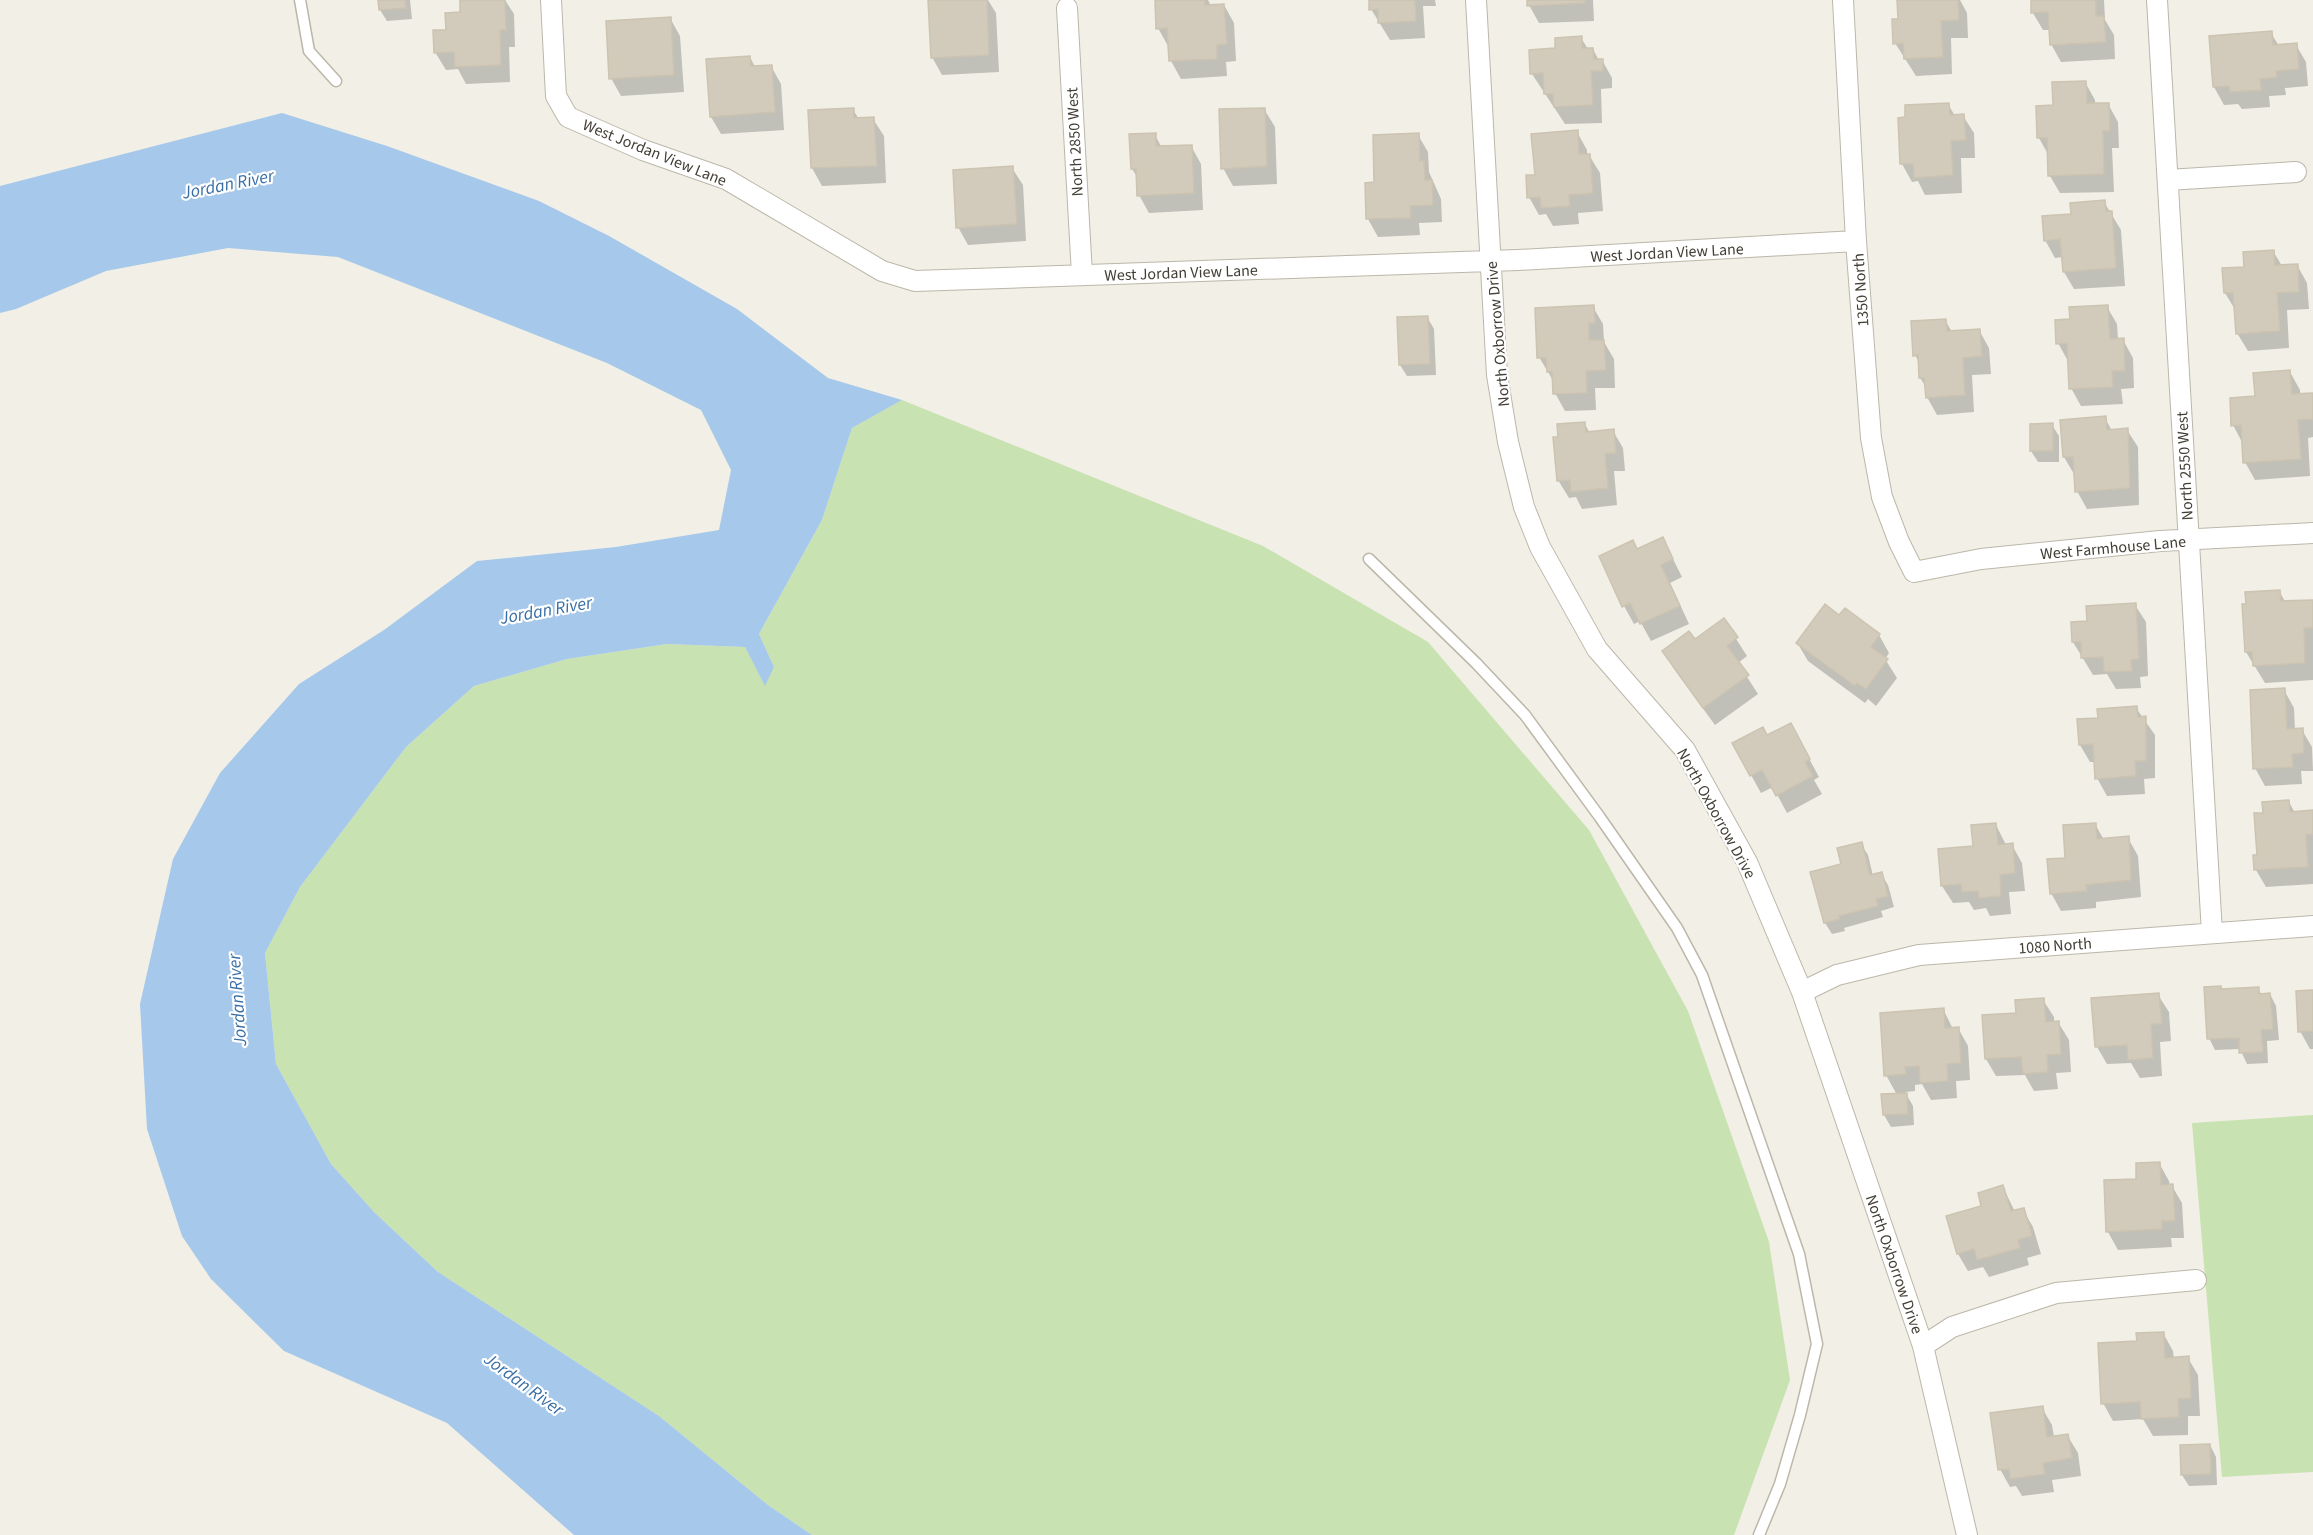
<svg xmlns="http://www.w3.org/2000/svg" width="2313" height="1535" viewBox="0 0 2313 1535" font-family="'Source Sans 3',sans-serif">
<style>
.green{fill:#c8e2b1}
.water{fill:#a6c8ea}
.shadow{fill:#0003}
.building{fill:#d2cbbc;stroke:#ccc3b0;stroke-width:1.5}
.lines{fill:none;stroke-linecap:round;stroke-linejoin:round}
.lane-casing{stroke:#bcb7a9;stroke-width:13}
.street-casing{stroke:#bcb7a9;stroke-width:22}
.lane{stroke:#fff;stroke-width:10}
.street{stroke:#fff;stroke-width:20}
.labels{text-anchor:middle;stroke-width:4.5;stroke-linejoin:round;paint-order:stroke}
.street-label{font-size:16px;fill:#433f36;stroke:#fff}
.water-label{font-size:18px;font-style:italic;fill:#386ea6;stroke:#fff}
</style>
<rect width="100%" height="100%" fill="#f1efe6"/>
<!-- green -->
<path class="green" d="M 902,400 L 1263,546 L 1428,642 L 1589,830 L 1688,1011 L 1769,1242 L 1790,1380 L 1734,1535 L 812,1535 L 768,1505 L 659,1416 L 438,1272 L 374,1212 L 331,1164 L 276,1064 L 265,953 L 300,887 L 406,747 L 474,686 L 567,659 L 667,644 L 745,647 L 765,685 L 774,667 L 759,634 L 822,520 L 852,428 Z
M 2313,1115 L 2313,1472 L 2222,1477 L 2192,1123 Z"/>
<!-- water -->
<path class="water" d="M 282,113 L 387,146 L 539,201 L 609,236 L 737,309 L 828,378 L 902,400 L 852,428 L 822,520 L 759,634 L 774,667 L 765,686 L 745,647 L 667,644 L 567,659 L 474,686 L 406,747 L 300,887 L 265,953 L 276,1064 L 331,1164 L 374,1212 L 438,1272 L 659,1416 L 768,1505 L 812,1535 L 574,1535 L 447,1423 L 284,1351 L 211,1279 L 182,1236 L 147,1129 L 140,1004 L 173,859 L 220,773 L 299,684 L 384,630 L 477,561 L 616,547 L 719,530 L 731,470 L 701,410 L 607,363 L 338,257 L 228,248 L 106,271 L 16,309 L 0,313 L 0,186 Z"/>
<!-- shadow -->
<path class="shadow" d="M 380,0 L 410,0 L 412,19 L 387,21 L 380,10 Z
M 461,0 L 505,0 L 514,14 L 515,47 L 509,47 L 510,82 L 466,84 L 458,69 L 446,70 L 435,52 L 448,31 L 462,14 Z
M 929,0 L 988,0 L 996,13 L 999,72 L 942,75 L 932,57 Z
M 1156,0 L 1208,0 L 1211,6 L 1224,5 L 1234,23 L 1236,61 L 1226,62 L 1227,76 L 1181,79 L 1171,61 L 1170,46 L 1168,46 L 1158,28 Z
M 1370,0 L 1435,0 L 1436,6 L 1423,6 L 1425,38 L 1390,40 L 1371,9 Z
M 1529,0 L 1593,0 L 1594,21 L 1539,23 L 1529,5 Z
M 1899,0 L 1960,0 L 1967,13 L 1968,38 L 1951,38 L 1952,74 L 1916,76 L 1895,43 L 1900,20 Z
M 2032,0 L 2104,0 L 2105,20 L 2114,35 L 2115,59 L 2061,62 L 2051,44 L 2050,30 L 2043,30 L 2033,13 Z
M 670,18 L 680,36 L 684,92 L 621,96 L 611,78 Z
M 2271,33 L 2279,46 L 2296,45 L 2306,62 L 2308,86 L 2285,88 L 2286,95 L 2269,96 L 2270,107 L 2242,109 L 2238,104 L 2224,105 L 2214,87 Z
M 1581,38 L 1588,49 L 1593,49 L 1599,61 L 1602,60 L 1612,78 L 1612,88 L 1601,89 L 1602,123 L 1565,124 L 1532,74 Z
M 750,57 L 755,67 L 771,66 L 781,84 L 784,130 L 721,134 L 711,117 Z
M 2085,82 L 2095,100 L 2095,105 L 2108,104 L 2118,122 L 2119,148 L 2112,148 L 2114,192 L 2060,193 L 2050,176 L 2049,156 L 2039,138 L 2054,107 Z
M 1948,104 L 1955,116 L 1963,116 L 1974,133 L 1975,158 L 1961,158 L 1962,193 L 1925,195 L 1918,181 L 1912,182 L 1902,164 Z
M 1264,109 L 1275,127 L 1277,184 L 1233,186 L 1223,168 Z
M 853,110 L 859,119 L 873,119 L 884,136 L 886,183 L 822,186 L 812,168 Z
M 1577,132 L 1587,150 L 1587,155 L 1589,155 L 1600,173 L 1603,211 L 1578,213 L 1579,224 L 1553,226 L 1546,214 L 1539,215 L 1529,197 L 1536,176 Z
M 1155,135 L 1162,148 L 1191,146 L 1201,164 L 1203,210 L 1149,213 L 1139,195 L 1138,178 L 1132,169 Z
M 1418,135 L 1428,152 L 1429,172 L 1441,199 L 1442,222 L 1419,223 L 1420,235 L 1378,237 L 1368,219 L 1366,184 L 1376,184 Z
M 1012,168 L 1023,185 L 1026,241 L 968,245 L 958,227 Z
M 2104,202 L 2121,230 L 2125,286 L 2074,289 L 2064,272 L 2063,257 L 2055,258 L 2045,240 L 2073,215 Z
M 2273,251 L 2282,266 L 2297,265 L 2307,283 L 2309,309 L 2287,310 L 2289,348 L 2248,351 L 2237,333 L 2236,311 L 2225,293 L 2246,268 Z
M 1593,307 L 1603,324 L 1604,342 L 1614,359 L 1615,388 L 1595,388 L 1596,410 L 1565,411 L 1555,393 L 1554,382 L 1539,357 Z
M 2107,307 L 2117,324 L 2118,340 L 2123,340 L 2133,358 L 2134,388 L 2121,389 L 2123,404 L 2081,406 L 2071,388 L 2068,361 L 2058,343 L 2072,320 Z
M 1427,317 L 1434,329 L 1436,375 L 1407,376 L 1400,365 Z
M 1945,320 L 1952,332 L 1979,330 L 1989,348 L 1991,374 L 1972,375 L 1974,412 L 1937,415 L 1927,397 L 1927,388 L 1920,378 L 1920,364 L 1915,355 Z
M 2290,372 L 2300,390 L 2300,395 L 2313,395 L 2313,437 L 2308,438 L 2310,476 L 2255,480 L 2245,462 L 2243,444 L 2233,425 L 2257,398 Z
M 2105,418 L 2112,431 L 2127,430 L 2138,447 L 2139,505 L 2087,509 L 2077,491 L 2074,474 L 2064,457 Z
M 1584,423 L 1590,433 L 1613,431 L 1623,448 L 1625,471 L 1614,471 L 1617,505 L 1582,509 L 1576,497 L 1569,498 L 1558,480 L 1560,438 Z
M 2052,425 L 2059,436 L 2059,462 L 2038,462 L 2031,451 Z
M 1663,539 L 1682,577 L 1670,583 L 1689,624 L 1651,641 L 1640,621 L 1634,624 L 1624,606 L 1637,551 Z
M 2279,591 L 2286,603 L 2313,601 L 2313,680 L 2265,683 L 2246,652 L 2243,605 Z
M 2135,605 L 2146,622 L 2148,676 L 2140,677 L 2141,688 L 2116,689 L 2107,674 L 2093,675 L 2073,642 L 2088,622 Z
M 1845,610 L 1879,635 L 1889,653 L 1885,659 L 1897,678 L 1876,706 L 1868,699 L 1865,703 L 1808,661 L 1798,644 L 1840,617 Z
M 1724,620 L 1747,656 L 1738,663 L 1758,694 L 1715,725 L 1674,669 L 1664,651 L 1694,641 Z
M 2284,690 L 2294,708 L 2295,730 L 2302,730 L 2312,747 L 2313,771 L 2301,771 L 2302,784 L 2265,786 L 2255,768 Z
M 2136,708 L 2155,735 L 2155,778 L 2144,779 L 2145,794 L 2107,796 L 2097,778 L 2096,762 L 2090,762 L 2080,745 L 2099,719 Z
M 1767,737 L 1800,742 L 1819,777 L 1814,780 L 1822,794 L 1787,813 L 1773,787 L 1761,793 L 1751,775 Z
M 2289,802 L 2295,813 L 2313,812 L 2313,884 L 2266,887 L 2256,870 L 2264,814 Z
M 2095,824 L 2104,840 L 2128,838 L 2138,856 L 2141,897 L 2096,902 L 2096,908 L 2061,911 L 2051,893 L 2067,859 Z
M 1996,825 L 2006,845 L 2012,845 L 2022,863 L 2025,891 L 2009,892 L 2011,914 L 1990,916 L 1986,908 L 1974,910 L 1969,902 L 1953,903 L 1942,886 Z
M 1861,844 L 1868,855 L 1873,876 L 1881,874 L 1888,885 L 1894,907 L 1881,911 L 1883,917 L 1844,928 L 1845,931 L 1832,934 L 1825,923 L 1812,873 L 1843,865 Z
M 2258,989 L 2262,995 L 2270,994 L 2276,1006 L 2279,1040 L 2267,1041 L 2268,1063 L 2247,1064 L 2240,1049 L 2215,1050 L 2209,1038 L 2222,991 Z
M 2313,991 L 2313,1049 L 2310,1049 L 2300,1031 Z
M 2158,995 L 2169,1012 L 2171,1041 L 2160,1042 L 2162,1076 L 2140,1078 L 2131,1063 L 2107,1064 L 2097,1047 Z
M 2043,1000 L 2054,1017 L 2054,1023 L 2058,1022 L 2069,1040 L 2071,1072 L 2056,1073 L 2058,1089 L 2034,1091 L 2025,1075 L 1996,1076 L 1986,1059 L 2017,1014 Z
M 1943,1009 L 1953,1029 L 1958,1028 L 1968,1046 L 1970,1080 L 1956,1081 L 1957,1098 L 1931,1100 L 1922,1084 L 1915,1085 L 1915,1091 L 1905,1092 L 1913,1106 L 1914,1125 L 1891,1127 L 1884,1115 L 1883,1096 L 1897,1095 L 1886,1075 Z
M 2159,1163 L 2169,1181 L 2170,1186 L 2172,1186 L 2182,1203 L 2184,1238 L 2171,1238 L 2172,1247 L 2118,1250 L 2108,1232 L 2105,1182 L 2138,1181 Z
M 2003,1187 L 2015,1212 L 2023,1210 L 2033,1227 L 2041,1254 L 2027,1258 L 2029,1265 L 1989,1277 L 1983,1267 L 1968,1271 L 1958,1254 L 1948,1217 L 1983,1207 Z
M 2163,1333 L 2173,1351 L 2174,1359 L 2188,1358 L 2198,1375 L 2200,1416 L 2188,1416 L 2188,1435 L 2153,1436 L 2143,1419 L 2113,1421 L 2103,1403 L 2138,1343 Z
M 2042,1408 L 2052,1425 L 2054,1437 L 2067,1435 L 2078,1453 L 2081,1476 L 2052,1480 L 2054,1492 L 2022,1496 L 2016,1486 L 2010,1487 L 2000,1469 Z
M 2210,1445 L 2216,1457 L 2217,1485 L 2189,1486 L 2182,1475 Z"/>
<!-- building -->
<path class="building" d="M 378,0 L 405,0 L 406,8 L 379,10 Z
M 460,0 L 505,0 L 506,30 L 500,30 L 501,65 L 455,67 L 454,52 L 434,53 L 433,30 L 446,30 L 445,13 L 460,12 Z
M 928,0 L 987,0 L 989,55 L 931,58 Z
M 1155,0 L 1205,0 L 1205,5 L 1224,4 L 1227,44 L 1217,45 L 1217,59 L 1169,61 L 1167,28 L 1156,29 Z
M 1369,0 L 1415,0 L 1416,21 L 1378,23 L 1378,9 L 1369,10 Z
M 1527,0 L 1585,0 L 1585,3 L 1527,6 Z
M 1897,0 L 1958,0 L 1959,20 L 1941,21 L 1943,57 L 1904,59 L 1903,43 L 1893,44 L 1892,19 L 1898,19 Z
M 2031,0 L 2096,0 L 2096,16 L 2104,16 L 2106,42 L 2050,45 L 2048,12 L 2031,13 Z
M 671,17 L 674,75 L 609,79 L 606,21 Z
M 2272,31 L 2273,45 L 2297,43 L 2299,69 L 2276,71 L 2277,77 L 2260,79 L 2261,90 L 2230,92 L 2229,86 L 2213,87 L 2209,36 Z
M 1582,36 L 1582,48 L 1593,48 L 1594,59 L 1603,59 L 1603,71 L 1591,71 L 1593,105 L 1554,107 L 1553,94 L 1544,94 L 1543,73 L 1530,74 L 1529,50 L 1555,48 L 1555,38 Z
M 750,56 L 751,66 L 772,65 L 775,112 L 710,117 L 706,59 Z
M 2086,81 L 2087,103 L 2109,103 L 2110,131 L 2103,131 L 2104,174 L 2048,176 L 2047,138 L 2037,138 L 2036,106 L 2053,105 L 2052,82 Z
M 1949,103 L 1950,115 L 1964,114 L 1966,140 L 1951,141 L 1953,175 L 1914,178 L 1913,164 L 1900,164 L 1898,118 L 1905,117 L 1905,105 Z
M 854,108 L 854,118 L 874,117 L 877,166 L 811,168 L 808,110 Z
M 1265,108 L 1267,166 L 1221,169 L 1219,109 Z
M 1578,130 L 1579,154 L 1590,154 L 1593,193 L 1569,195 L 1570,206 L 1541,208 L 1540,197 L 1527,198 L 1526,175 L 1535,175 L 1531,134 Z
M 1156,133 L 1156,146 L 1192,145 L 1194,193 L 1137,196 L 1136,169 L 1131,169 L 1129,134 Z
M 1419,133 L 1420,161 L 1424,160 L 1425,180 L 1432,180 L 1433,205 L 1410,206 L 1411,218 L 1366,219 L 1365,183 L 1374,182 L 1373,135 Z
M 1013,166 L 1017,224 L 956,228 L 953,170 Z
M 2105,200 L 2106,211 L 2112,211 L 2116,268 L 2063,272 L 2060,239 L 2044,241 L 2042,216 L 2071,214 L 2070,203 Z
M 2274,250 L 2275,265 L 2298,264 L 2299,292 L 2277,293 L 2280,331 L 2236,334 L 2233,293 L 2224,293 L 2222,268 L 2244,267 L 2243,252 Z
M 1594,305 L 1595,323 L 1589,324 L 1589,340 L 1604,340 L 1606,370 L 1586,371 L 1587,393 L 1553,394 L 1552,372 L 1547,372 L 1546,358 L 1537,358 L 1535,308 Z
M 2108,305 L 2110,339 L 2124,338 L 2125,371 L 2112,371 L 2113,387 L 2069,389 L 2067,343 L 2056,344 L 2055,320 L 2070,319 L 2069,307 Z
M 1428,316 L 1430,364 L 1399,365 L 1397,317 Z
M 1946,319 L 1947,331 L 1980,329 L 1982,356 L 1963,358 L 1965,395 L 1926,398 L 1924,378 L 1919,378 L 1918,355 L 1913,356 L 1911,321 Z
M 2290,370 L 2292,394 L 2313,393 L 2313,419 L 2298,420 L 2301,459 L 2243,463 L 2241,425 L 2231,426 L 2230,398 L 2255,396 L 2253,373 Z
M 2106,416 L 2107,430 L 2128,428 L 2130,488 L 2075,492 L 2073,457 L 2063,457 L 2060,420 Z
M 1585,422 L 1586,432 L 1614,429 L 1616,453 L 1605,454 L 1608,488 L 1571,492 L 1570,480 L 1557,481 L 1553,437 L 1558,437 L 1557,424 Z
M 2053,423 L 2053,451 L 2030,451 L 2030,424 Z
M 1663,537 L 1673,559 L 1661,565 L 1680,606 L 1640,624 L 1630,603 L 1622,607 L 1599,556 L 1633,540 L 1637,549 Z
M 2280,590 L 2281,601 L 2313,600 L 2313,628 L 2304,628 L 2305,663 L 2253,666 L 2252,652 L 2245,652 L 2242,604 L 2246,604 L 2245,592 Z
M 2136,603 L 2139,659 L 2131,660 L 2132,671 L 2104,672 L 2103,657 L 2081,658 L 2081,642 L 2072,642 L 2071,622 L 2087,621 L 2086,606 Z
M 1825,604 L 1839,615 L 1845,608 L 1880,634 L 1871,647 L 1888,659 L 1866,689 L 1857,683 L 1855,686 L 1796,643 Z
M 1724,618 L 1738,637 L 1727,646 L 1749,675 L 1703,708 L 1662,651 L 1689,631 L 1695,639 Z
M 2285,688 L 2287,729 L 2303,728 L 2304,753 L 2292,754 L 2293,767 L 2253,769 L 2250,690 Z
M 2137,706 L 2138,717 L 2146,716 L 2146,761 L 2135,761 L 2136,776 L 2095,779 L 2093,744 L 2079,745 L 2077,719 L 2098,718 L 2097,709 Z
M 1791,723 L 1810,759 L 1805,762 L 1813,776 L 1776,796 L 1762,770 L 1750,776 L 1732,743 L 1763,727 L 1767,735 Z
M 2289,800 L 2290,812 L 2313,810 L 2313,834 L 2306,835 L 2308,867 L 2254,870 L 2253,855 L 2257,855 L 2254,813 L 2263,813 L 2262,802 Z
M 1996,823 L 1998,845 L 2013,843 L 2015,873 L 2000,875 L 2001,896 L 1979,898 L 1978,891 L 1962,892 L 1961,884 L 1941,886 L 1938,849 L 1973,846 L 1971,825 Z
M 2096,823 L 2097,839 L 2129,836 L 2131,880 L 2086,885 L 2087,891 L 2050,894 L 2047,859 L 2065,858 L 2063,825 Z
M 1862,842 L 1870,875 L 1882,872 L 1888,896 L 1876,899 L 1878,906 L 1839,916 L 1840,919 L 1824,923 L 1810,872 L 1841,864 L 1837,848 Z
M 2221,986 L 2221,989 L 2259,987 L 2259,994 L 2270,993 L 2273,1029 L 2261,1030 L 2263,1052 L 2239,1053 L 2239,1038 L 2207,1039 L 2204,987 Z
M 2313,990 L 2313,1031 L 2298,1032 L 2296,991 Z
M 2159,993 L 2162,1024 L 2151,1024 L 2153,1058 L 2128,1060 L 2127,1045 L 2095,1047 L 2091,998 Z
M 2044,998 L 2046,1022 L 2059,1021 L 2061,1054 L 2047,1055 L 2048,1072 L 2023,1074 L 2021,1057 L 1985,1059 L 1982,1015 L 2016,1013 L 2015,1000 Z
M 1944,1008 L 1945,1028 L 1959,1027 L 1961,1063 L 1947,1064 L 1948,1081 L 1920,1083 L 1919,1066 L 1905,1067 L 1906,1074 L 1884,1076 L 1880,1013 Z
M 1907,1093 L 1908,1114 L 1883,1115 L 1881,1094 Z
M 2160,1162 L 2161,1185 L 2173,1184 L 2175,1221 L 2162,1221 L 2162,1229 L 2106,1232 L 2104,1180 L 2136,1179 L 2136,1163 Z
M 2003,1185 L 2011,1211 L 2024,1208 L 2032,1236 L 2018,1240 L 2020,1248 L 1977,1260 L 1974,1249 L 1957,1254 L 1946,1216 L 1981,1206 L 1978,1193 Z
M 2164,1332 L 2165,1358 L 2189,1356 L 2191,1398 L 2178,1399 L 2179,1417 L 2141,1419 L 2140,1402 L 2101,1404 L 2098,1343 L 2137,1341 L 2136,1333 Z
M 2043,1406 L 2047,1437 L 2068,1434 L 2072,1458 L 2043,1463 L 2045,1474 L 2010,1479 L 2009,1469 L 1998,1470 L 1990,1413 Z
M 2210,1444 L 2211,1474 L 2181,1475 L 2180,1445 Z"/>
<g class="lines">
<!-- lane casing -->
<g class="lane-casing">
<path id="lane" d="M 300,0 L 309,51 L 336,81
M 1369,559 L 1476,663 L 1525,715 L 1599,816 L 1677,928 L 1702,975 L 1799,1254 L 1817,1344 L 1800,1415 L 1780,1484 L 1759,1535"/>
</g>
<!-- street casing -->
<g class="street-casing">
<path id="street" d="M 551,0 L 556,96 L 568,117 L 643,150 L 726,179 L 882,271 L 915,281 L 1518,260 L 1856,241
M 1476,0 L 1497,375 L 1508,442 L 1524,507 L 1540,547 L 1597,649 L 1685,750 L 1747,862 L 1802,992 L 1923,1346 L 1967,1535
M 1843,0 L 1856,241 L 1871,438 L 1882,497 L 1899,542 L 1914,572 L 1981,559 L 2160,541 L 2313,533
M 2157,0 L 2212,933
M 1067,8 L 1082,275
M 2168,180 L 2296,172
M 1802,992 L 1837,975 L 1919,955 L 2313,926
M 1923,1346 L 1952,1327 L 2056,1293 L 2196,1280"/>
</g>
<!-- lane -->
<use href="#lane" class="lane"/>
<!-- street -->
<use href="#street" class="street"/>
</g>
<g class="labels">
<!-- street labels -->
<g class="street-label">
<text transform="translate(1074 142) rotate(-93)" y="6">North 2850 West</text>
<text transform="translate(655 152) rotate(22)" y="6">West Jordan View Lane</text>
<text transform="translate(1667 252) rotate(-3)" y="6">West Jordan View Lane</text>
<text transform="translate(1181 272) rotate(-2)" y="6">West Jordan View Lane</text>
<text transform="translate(1860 290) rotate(-94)" y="6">1350 North</text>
<text transform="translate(1497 334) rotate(-95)" y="6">North Oxborrow Drive</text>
<text transform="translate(2184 466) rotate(-93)" y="6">North 2550 West</text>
<text transform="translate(2113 547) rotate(-5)" y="6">West Farmhouse Lane</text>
<text transform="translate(1717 813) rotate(61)" y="6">North Oxborrow Drive</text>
<text transform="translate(2055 945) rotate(-4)" y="6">1080 North</text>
<text transform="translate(1895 1264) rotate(71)" y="6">North Oxborrow Drive</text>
</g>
<!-- water labels -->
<g class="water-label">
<text transform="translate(228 184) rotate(-11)" y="6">Jordan River</text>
<text transform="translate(546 610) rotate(-10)" y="6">Jordan River</text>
<text transform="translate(237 1000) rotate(-94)" y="6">Jordan River</text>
<text transform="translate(524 1384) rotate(36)" y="6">Jordan River</text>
</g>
</g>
</svg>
